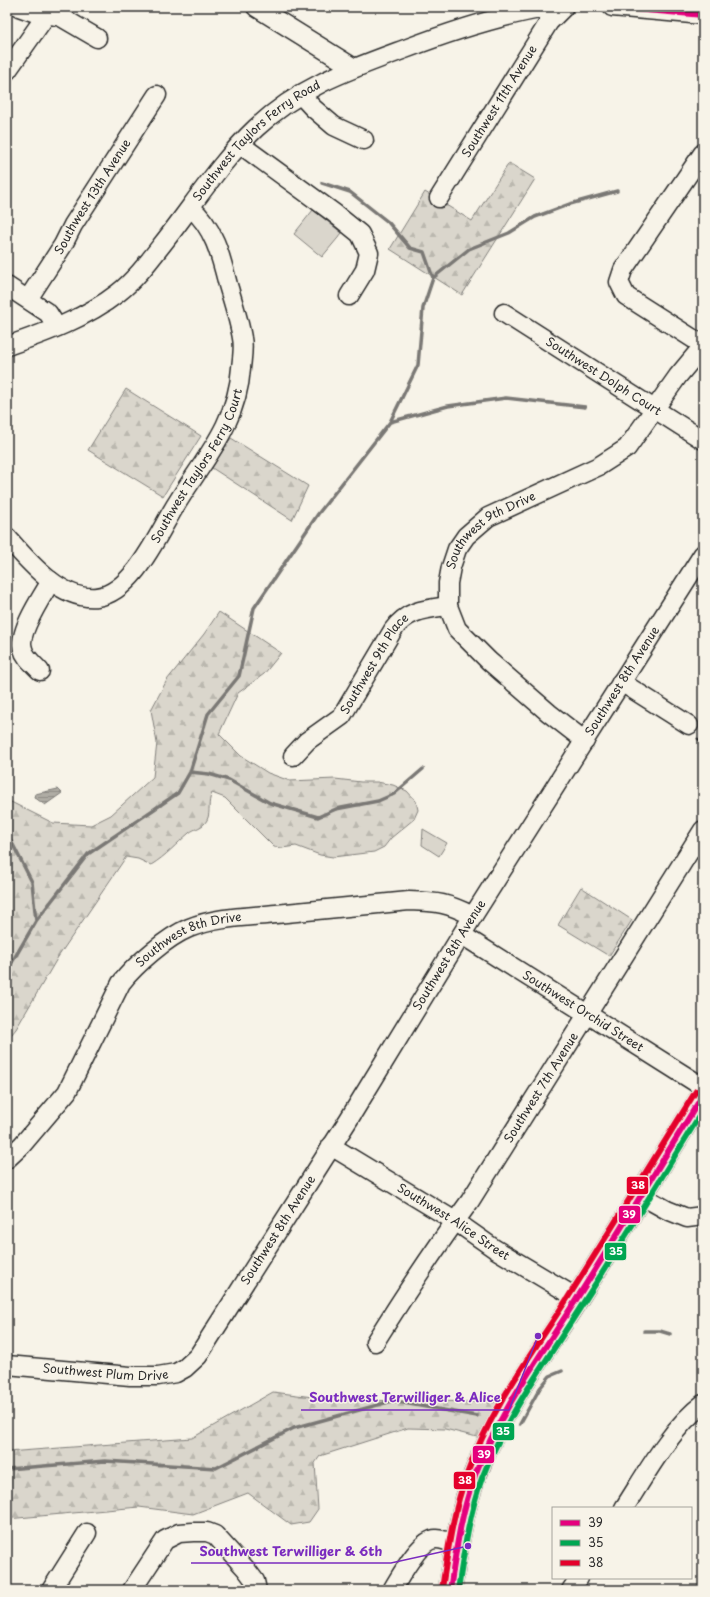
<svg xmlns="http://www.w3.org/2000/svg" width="710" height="1597" viewBox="0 0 710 1597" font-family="'Playpen Sans',sans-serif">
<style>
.green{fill:#dad6cc;stroke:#82807c}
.forest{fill:url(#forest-firs);stroke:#82807c}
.water{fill:url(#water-rules);stroke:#7a7874}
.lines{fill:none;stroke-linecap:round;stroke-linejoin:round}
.stream{stroke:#7a7874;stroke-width:3.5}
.minor-casing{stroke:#2b2b2b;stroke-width:21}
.major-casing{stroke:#2b2b2b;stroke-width:25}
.path{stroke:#2b2b2b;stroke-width:2;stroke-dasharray:4 3;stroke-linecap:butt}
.minor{stroke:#f7f3e8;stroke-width:18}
.major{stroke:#f7f3e8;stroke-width:22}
.bus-1-casing{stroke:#f7f3e8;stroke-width:9}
.bus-2-casing{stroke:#f7f3e8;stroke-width:9}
.bus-3-casing{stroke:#f7f3e8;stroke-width:9}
.bus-1{stroke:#e5007d;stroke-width:6}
.bus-2{stroke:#00a651;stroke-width:6}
.bus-3{stroke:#e4002b;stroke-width:6}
.labels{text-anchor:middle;stroke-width:3;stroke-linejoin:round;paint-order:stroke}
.street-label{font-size:12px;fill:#2b2b2b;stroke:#f7f3e8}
.leader{fill:none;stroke:#7b2cbf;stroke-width:1.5}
.callout-dot{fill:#7b2cbf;stroke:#f7f3e8;stroke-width:1.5}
.callout-label{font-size:13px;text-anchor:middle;font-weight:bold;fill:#7b2cbf;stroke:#f7f3e8;stroke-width:3;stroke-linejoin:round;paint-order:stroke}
.line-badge{stroke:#f7f3e8;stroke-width:1.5}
.badge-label{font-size:11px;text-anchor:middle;font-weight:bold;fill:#fff}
</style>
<defs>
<pattern id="forest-firs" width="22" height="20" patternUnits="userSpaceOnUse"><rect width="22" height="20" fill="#dad6cc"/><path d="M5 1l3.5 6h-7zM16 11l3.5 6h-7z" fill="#bbb8af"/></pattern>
<pattern id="water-rules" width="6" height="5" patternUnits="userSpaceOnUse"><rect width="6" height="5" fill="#afaca4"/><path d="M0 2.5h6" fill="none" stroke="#8f8c86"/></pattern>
</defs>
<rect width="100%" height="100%" fill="#f7f3e8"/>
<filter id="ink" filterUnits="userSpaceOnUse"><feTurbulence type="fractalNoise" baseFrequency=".025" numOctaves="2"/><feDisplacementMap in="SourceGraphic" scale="8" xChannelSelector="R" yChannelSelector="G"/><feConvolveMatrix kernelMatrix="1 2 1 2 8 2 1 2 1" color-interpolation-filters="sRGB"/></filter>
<g filter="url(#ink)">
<!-- green -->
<path class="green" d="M 313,210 L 342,233 L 322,257 L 294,234 Z
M 423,829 L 447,843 L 439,856 L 422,845 Z"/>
<!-- forest -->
<path class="forest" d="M 509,163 L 535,179 L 462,295 L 390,249 L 425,192 L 472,221 Z
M 126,389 L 201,436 L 163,496 L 88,450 Z
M 231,438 L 308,486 L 292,520 L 212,468 Z
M 219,612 L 281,653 L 264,674 L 238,693 L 219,734 L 241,756 L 268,773 L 290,781 L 335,779 L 361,782 L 377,782 L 393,785 L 407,791 L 416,801 L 418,810 L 414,819 L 391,838 L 384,847 L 374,852 L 333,857 L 320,855 L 296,846 L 282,848 L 274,847 L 225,798 L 212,793 C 207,803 211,812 207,820 C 203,828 195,828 189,833 C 176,844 166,856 151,865 L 138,859 L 126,857 L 58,957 L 16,1029 L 7,1040 L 7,800 L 53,823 L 91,825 L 111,815 L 153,777 L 157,743 L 151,710 L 167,680 L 204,634 Z
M 581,887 L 632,920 L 609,956 L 558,925 Z
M 273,1392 L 337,1400 L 498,1402 L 481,1438 L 445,1429 L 408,1428 L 320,1456 L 315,1463 L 318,1509 L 309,1522 L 291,1525 L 248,1493 L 193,1514 L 139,1507 L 7,1519 L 7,1452 L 192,1438 Z"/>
<!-- water -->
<path class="water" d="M 58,789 L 62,793 L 45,805 L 34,797 L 35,794 Z"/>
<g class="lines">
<!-- stream -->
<path class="stream" d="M 322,183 L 350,192 L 388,222 L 410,248 L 424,252 L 433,278
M 390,422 L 448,406 L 506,398 L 585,407
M 190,772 L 209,774 L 229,780 L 270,803 L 318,817 L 336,809 L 378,801 L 394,794 L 423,769
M 7,833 L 32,882 L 36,921
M 7,971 L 36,921 L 88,854 L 178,793 L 190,772 L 208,714 L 239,676 L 254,608 L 318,514 L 390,422 L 418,365 L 423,308 L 433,278 L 469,249 L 509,233 L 535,217 L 570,204 L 617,191
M 644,1331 L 660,1331 L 670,1334
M 520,1424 L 540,1388 L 550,1376 L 562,1371
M 7,1469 L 105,1461 L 216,1468 L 294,1428 L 392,1401 L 477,1416"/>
<!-- minor casing -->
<g class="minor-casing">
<g id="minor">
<path d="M 19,7 L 33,12 L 61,17 L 97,38"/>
<path d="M 256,7 L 354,68"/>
<path d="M 612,7 L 703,15"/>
<path d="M 7,71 L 52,7"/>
<path d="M 300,94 L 313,108 L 334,126 L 364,140"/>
<path d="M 241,145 L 334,213 L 360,234 L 369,253 L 365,270 L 349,296"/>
<path d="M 703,153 L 623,270 L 619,282 L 626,296 L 703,345"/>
<path id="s1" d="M 439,198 L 549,22 L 564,7"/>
<path d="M 7,286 L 48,313 L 57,327"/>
<path id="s2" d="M 28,299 L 63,245 L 73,225 L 157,95"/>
<path id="s3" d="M 504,313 L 703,440"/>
<path id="s4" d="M 7,346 C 45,333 86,318 118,293 C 136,279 150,260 164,242 C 194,204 221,161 256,128 C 301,86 348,70 405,49 C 452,31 501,15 551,7"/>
<path id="s5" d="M 7,537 C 28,561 61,601 97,597 C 131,593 156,539 171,513 C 199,464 237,428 241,368 C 242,358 244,347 242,338 C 239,320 233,302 228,285 C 221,257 214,227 191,208"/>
<path d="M 40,671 C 34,664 25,658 23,649 C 17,633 43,595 51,581"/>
<path d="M 621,682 L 689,725"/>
<path id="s6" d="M 585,741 L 549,713 L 489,661 L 457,629 L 448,606 L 448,583 L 451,567 L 457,549 L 466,536 L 488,517 L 599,466 L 627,448 L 678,376 L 703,346"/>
<path id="s7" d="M 293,756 L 307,741 L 342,716 L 393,630 C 407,610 426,609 448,606"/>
<path id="s8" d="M 462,935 L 703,1087"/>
<path id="s9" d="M 331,1146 L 455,1221 L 495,1249 L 577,1298"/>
<path id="s10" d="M 7,1159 L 22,1145 L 67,1092 L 121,983 C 135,965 167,937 189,928 C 217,917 246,917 276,914 C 320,910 364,905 409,901 C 439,902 447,903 473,916"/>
<path d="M 640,1195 L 667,1210 L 687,1218 L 703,1216"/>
<path id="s11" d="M 375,1342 C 405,1294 436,1247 470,1201 L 703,830"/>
<path id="s12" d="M 7,1365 L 130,1376 L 158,1376 L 176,1373 L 185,1368 L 198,1356 L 349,1119 L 473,916 L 703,554"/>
<path d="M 624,1508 C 646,1474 671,1428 703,1404"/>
<path d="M 51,1590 L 87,1533"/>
<path d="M 132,1590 L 165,1540 L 179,1533 L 193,1532 L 207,1532 L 215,1535 L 246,1569 L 255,1581 L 257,1590"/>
<path d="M 392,1590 C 400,1577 420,1539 436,1539 C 443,1539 450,1542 457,1545"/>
<path d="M 571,1590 L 579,1578"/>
</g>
</g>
<!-- major casing -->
<g class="major-casing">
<path id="major" d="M 450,1590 C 456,1552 461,1511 475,1475 C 498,1413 539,1358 574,1303 C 618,1234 660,1164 703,1095"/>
</g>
<!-- path -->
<path class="path" d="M 697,738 L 703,744"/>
<!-- minor -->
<use href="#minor" class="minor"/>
<!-- major -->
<use href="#major" class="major"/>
<!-- bus-1 casing -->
<g class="bus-1-casing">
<path id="bus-1" d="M 612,7 L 703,15
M 450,1590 C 456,1551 461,1512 475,1475 C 499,1413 538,1359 574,1303 C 618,1234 660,1164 703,1095"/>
</g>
<!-- bus-2 casing -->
<g class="bus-2-casing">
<path id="bus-2" d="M 458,1590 C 464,1552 469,1514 482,1478 C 506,1416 545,1363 580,1308 C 622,1243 662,1176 703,1110"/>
</g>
<!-- bus-3 casing -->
<g class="bus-3-casing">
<path id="bus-3" d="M 442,1589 C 448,1550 453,1511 467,1474 C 490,1410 531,1355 567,1299 C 611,1230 653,1160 696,1091"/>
</g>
<!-- bus-1 -->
<use href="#bus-1" class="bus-1"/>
<!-- bus-2 -->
<use href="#bus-2" class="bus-2"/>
<!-- bus-3 -->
<use href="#bus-3" class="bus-3"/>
</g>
</g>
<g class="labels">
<!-- street labels -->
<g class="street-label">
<text dy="4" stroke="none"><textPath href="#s1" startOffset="114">Southwest 11th Avenue</textPath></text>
<text dy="4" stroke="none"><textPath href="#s4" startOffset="331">Southwest Taylors Ferry Road</textPath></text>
<text dy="4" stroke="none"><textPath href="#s2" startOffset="121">Southwest 13th Avenue</textPath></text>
<text dy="4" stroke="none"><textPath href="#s3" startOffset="118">Southwest Dolph Court</textPath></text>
<text dy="4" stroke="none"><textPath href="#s5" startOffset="282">Southwest Taylors Ferry Court</textPath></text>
<text dy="4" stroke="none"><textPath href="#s6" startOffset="291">Southwest 9th Drive</textPath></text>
<text dy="4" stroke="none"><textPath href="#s7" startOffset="125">Southwest 9th Place</textPath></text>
<text dy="4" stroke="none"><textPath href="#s12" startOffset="995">Southwest 8th Avenue</textPath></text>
<text dy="4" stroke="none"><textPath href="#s10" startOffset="295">Southwest 8th Drive</textPath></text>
<text dy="4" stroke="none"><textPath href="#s12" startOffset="671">Southwest 8th Avenue</textPath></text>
<text dy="4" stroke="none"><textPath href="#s8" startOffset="143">Southwest Orchid Street</textPath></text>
<text dy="4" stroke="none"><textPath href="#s11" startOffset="304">Southwest 7th Avenue</textPath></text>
<text dy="4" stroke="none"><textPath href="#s9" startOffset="144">Southwest Alice Street</textPath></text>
<text dy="4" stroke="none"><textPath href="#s12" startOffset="347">Southwest 8th Avenue</textPath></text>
<text dy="4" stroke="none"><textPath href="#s12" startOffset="99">Southwest Plum Drive</textPath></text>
</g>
</g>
<!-- callouts -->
<path class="leader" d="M538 1336L509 1410H301M468 1546L391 1563H191"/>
<g class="callout-dot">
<circle cx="538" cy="1336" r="4"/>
<circle cx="468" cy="1546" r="4"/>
</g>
<g class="callout-label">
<text x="405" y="1402">Southwest Terwilliger &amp; Alice</text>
<text x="291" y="1556">Southwest Terwilliger &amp; 6th</text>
</g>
<g class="line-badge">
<rect x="626" y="1176" width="23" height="19" rx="4" fill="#e4002b"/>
<rect x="618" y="1205" width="23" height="19" rx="4" fill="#e5007d"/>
<rect x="604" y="1242" width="23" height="19" rx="4" fill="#00a651"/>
<rect x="492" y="1422" width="23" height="19" rx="4" fill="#00a651"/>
<rect x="472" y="1445" width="23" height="19" rx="4" fill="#e5007d"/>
<rect x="453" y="1471" width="23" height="19" rx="4" fill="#e4002b"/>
</g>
<g class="badge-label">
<text x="638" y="1189">38</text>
<text x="629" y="1218">39</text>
<text x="616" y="1255">35</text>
<text x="503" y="1435">35</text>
<text x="484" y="1458">39</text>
<text x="465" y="1484">38</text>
</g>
<!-- margin -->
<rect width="710" height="1597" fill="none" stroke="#f7f3e8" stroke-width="24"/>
<rect x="12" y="12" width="686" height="1573" fill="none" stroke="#2b2b2b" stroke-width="1.5" filter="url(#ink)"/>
<!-- legend -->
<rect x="552" y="1507" width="140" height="72" fill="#f7f3e8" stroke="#a5a39c"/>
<rect x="560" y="1520" width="20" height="6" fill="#e5007d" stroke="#a5a39c"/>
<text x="588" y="1527" font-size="12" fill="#2b2b2b">39</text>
<rect x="560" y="1540" width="20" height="6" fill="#00a651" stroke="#a5a39c"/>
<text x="588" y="1547" font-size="12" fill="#2b2b2b">35</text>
<rect x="560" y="1560" width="20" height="6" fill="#e4002b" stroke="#a5a39c"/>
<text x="588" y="1567" font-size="12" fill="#2b2b2b">38</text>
</svg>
